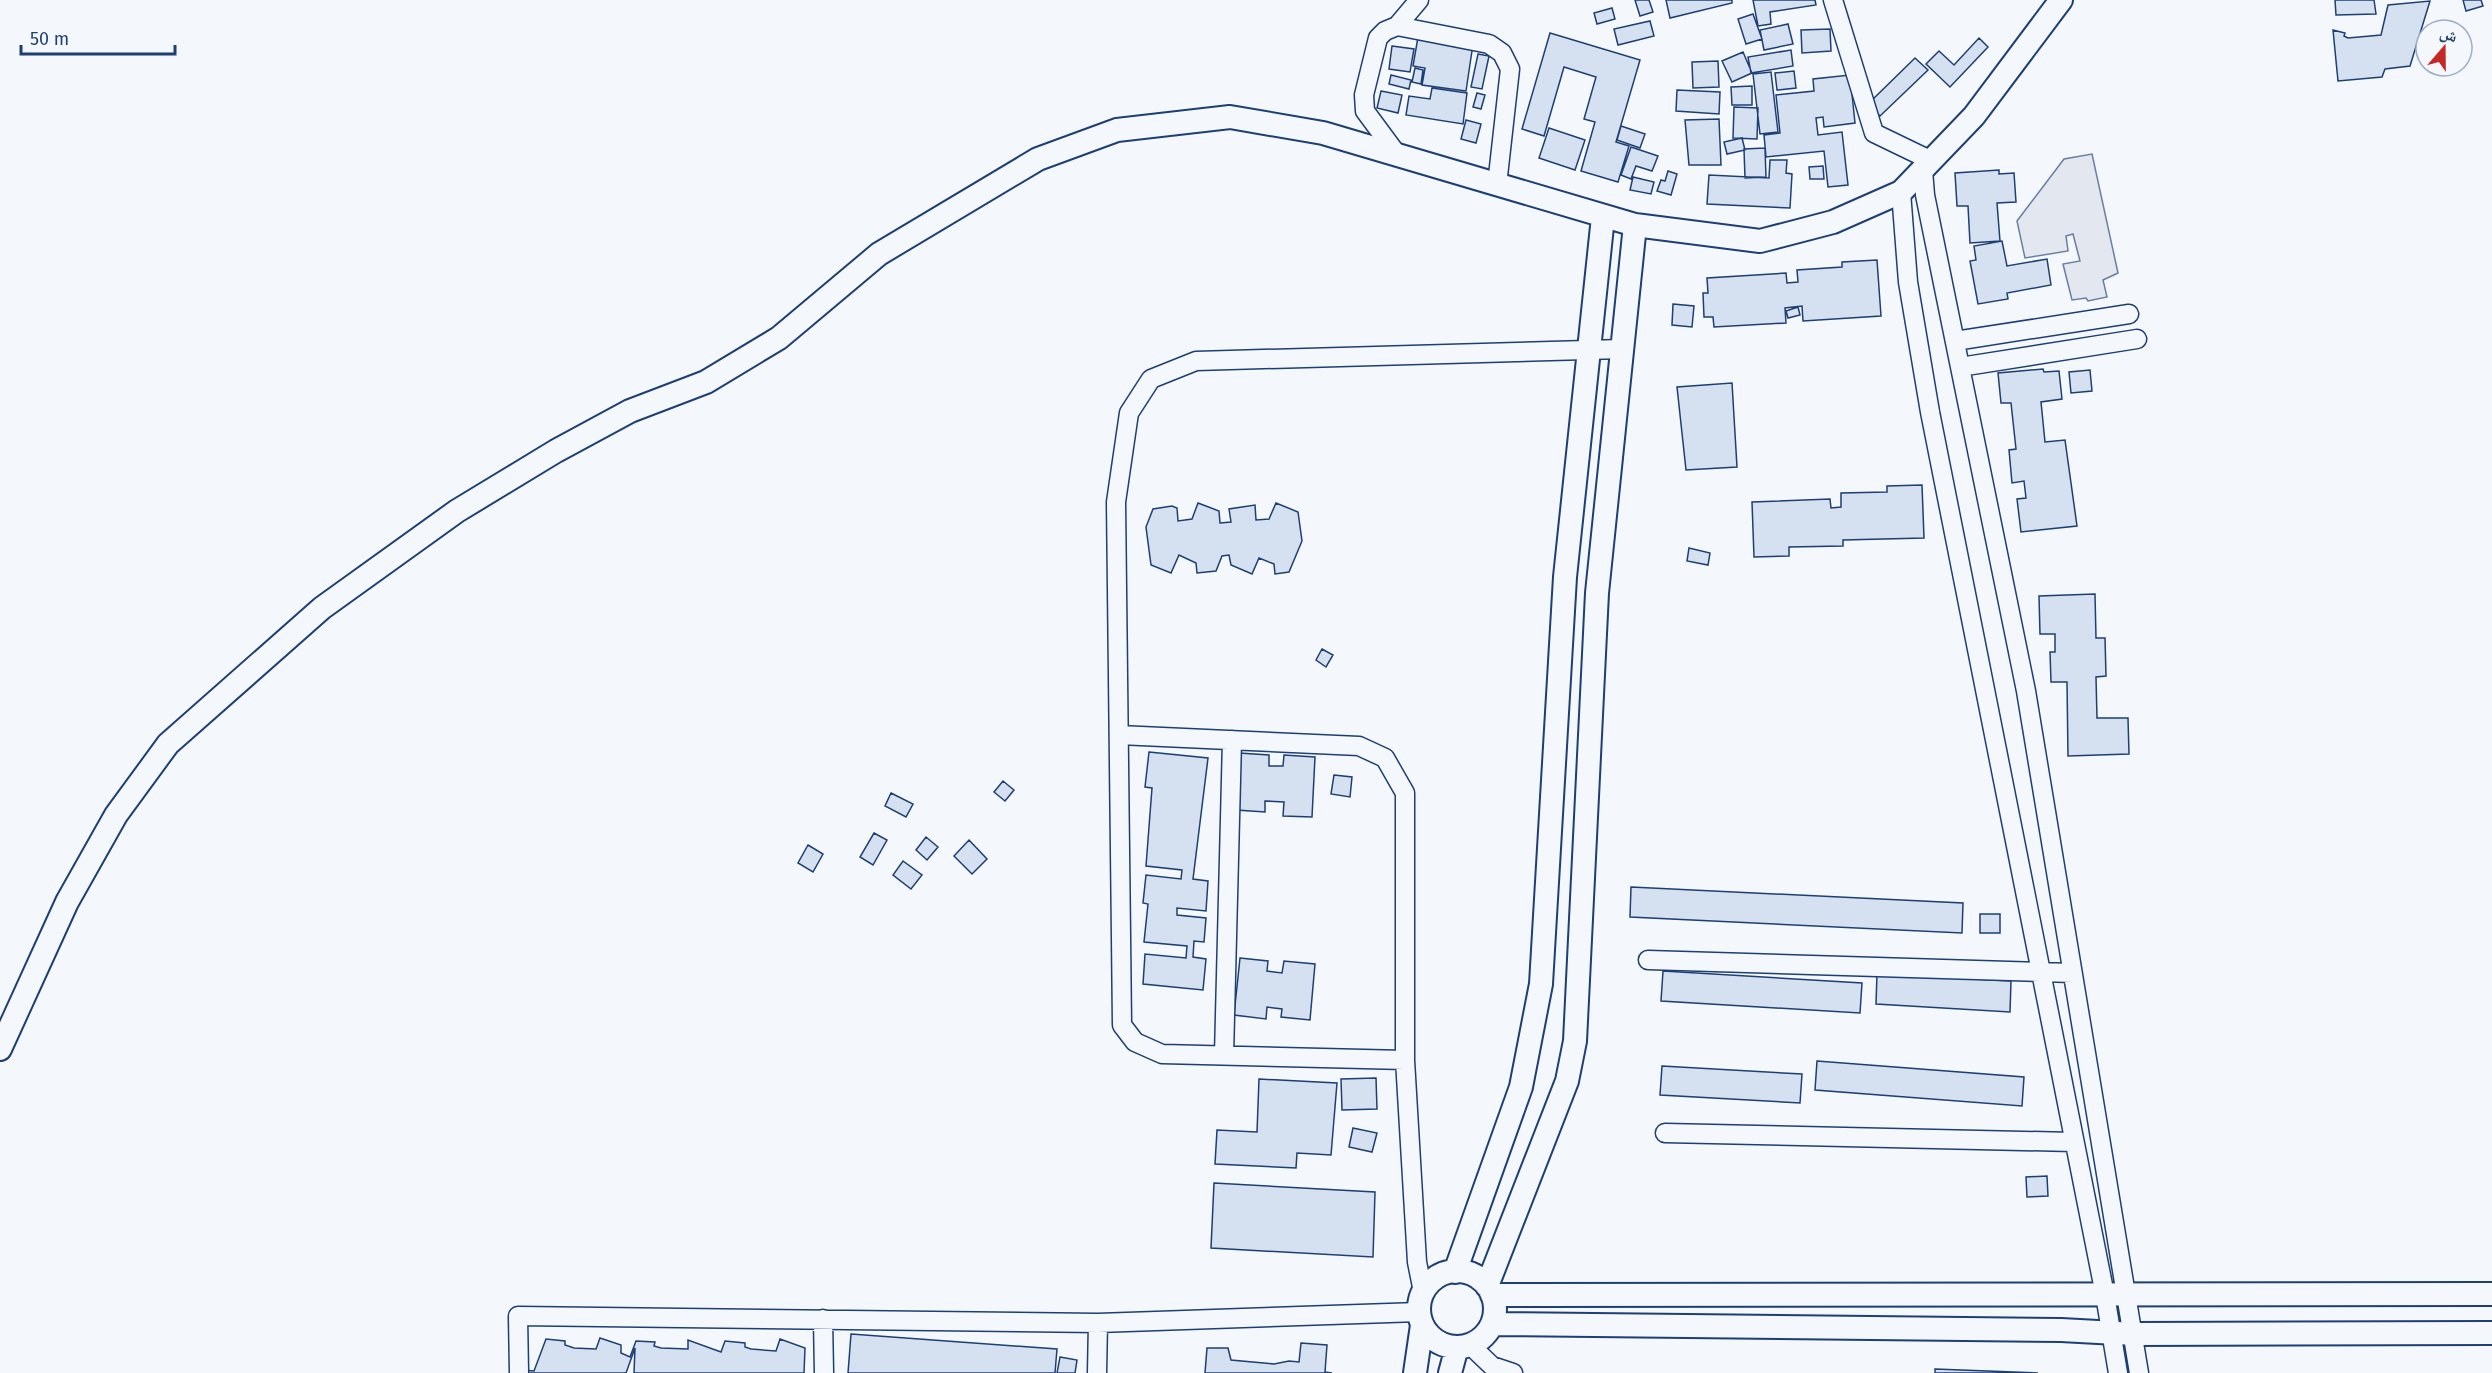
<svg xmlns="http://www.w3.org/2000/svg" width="2492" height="1373" viewBox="0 0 2492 1373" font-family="'Fira Sans','Noto Naskh Arabic',sans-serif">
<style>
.parking{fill:#e3e8f0;stroke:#687fa3;stroke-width:1.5}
.building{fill:#d5e0f0;stroke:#1d3f73;stroke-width:1.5}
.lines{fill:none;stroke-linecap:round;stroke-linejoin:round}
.minor-casing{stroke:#1d3f73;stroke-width:21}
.tertiary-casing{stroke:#1d3f73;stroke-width:26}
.minor{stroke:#f4f7fb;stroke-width:18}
.tertiary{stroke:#f4f7fb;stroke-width:22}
</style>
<rect width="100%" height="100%" fill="#f4f7fb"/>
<!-- parking -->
<path class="parking" d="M 2092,154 L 2118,273 L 2103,280 L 2107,297 L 2088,301 L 2086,298 L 2072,300 L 2063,264 L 2080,261 L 2073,234 L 2066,236 L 2068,251 L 2025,258 L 2017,221 L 2064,159 Z"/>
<!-- building -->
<path class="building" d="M 1635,0 L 1649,0 L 1653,12 L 1640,16 Z
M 1666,0 L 1732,0 L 1732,3 L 1670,18 Z
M 1753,0 L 1815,0 L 1816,5 L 1770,12 L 1771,24 L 1758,26 Z
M 2335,0 L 2374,0 L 2376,14 L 2336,15 Z
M 2463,0 L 2481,0 L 2483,6 L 2466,11 Z
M 2430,1 L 2410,66 L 2385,69 L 2382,77 L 2338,81 L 2333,30 L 2345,33 L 2344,36 L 2348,38 L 2381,35 L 2388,5 Z
M 1612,8 L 1615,19 L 1597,24 L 1594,13 Z
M 1753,14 L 1762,39 L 1746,44 L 1738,19 Z
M 1650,21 L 1654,36 L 1618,45 L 1614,29 Z
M 1788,24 L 1793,44 L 1764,50 L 1760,30 Z
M 1830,29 L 1831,51 L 1802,53 L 1801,30 Z
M 1550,33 L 1640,60 L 1616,142 L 1629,146 L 1618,182 L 1581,171 L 1595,122 L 1584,119 L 1596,77 L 1564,67 L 1544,136 L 1522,129 Z
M 1418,37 L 1473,44 L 1466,91 L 1422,85 L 1425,68 L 1413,66 Z
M 1979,38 L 1988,47 L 1950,87 L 1926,64 L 1939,51 L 1954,65 Z
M 1392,46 L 1414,49 L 1410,72 L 1389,69 Z
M 1791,50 L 1793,66 L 1751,73 L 1748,57 Z
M 1743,52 L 1752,73 L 1732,82 L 1722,61 Z
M 1478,54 L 1489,56 L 1482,89 L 1471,87 Z
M 1915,58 L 1928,70 L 1880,116 L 1868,104 Z
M 1718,61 L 1719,87 L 1693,88 L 1692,62 Z
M 1415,68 L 1423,70 L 1421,84 L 1412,82 Z
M 1794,71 L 1796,88 L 1777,90 L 1775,73 Z
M 1771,72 L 1778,132 L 1760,134 L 1753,74 Z
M 1391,75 L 1411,80 L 1409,89 L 1389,84 Z
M 1850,75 L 1855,123 L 1824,127 L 1823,117 L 1816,118 L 1818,135 L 1842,132 L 1848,185 L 1828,187 L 1824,151 L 1766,157 L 1764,135 L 1780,133 L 1776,95 L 1814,91 L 1813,79 Z
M 1752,86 L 1752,105 L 1732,105 L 1731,87 Z
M 1432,88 L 1467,93 L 1463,124 L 1406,115 L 1409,96 L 1430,99 Z
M 1677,90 L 1720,92 L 1719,114 L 1676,111 Z
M 1381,91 L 1402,95 L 1398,113 L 1377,108 Z
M 1477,93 L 1485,95 L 1481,109 L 1473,107 Z
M 1734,107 L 1758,108 L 1757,139 L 1733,138 Z
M 1719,119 L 1721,165 L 1689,165 L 1685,120 Z
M 1466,120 L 1481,124 L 1476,143 L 1461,139 Z
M 1621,126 L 1645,134 L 1640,148 L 1617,140 Z
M 1549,128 L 1585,140 L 1575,170 L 1539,158 Z
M 1742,138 L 1745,150 L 1727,154 L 1724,142 Z
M 1631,147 L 1658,156 L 1652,171 L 1636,166 L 1631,179 L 1621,175 Z
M 1765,148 L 1766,177 L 1745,178 L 1744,149 Z
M 1770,160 L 1787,160 L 1786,173 L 1792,174 L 1790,208 L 1707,204 L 1709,175 L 1769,178 Z
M 1823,166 L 1824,179 L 1810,179 L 1809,167 Z
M 1999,170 L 1999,174 L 2014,173 L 2016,202 L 1997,203 L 2000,241 L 1970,243 L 1968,206 L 1957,206 L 1955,173 Z
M 1668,171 L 1677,174 L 1671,195 L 1657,191 L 1661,180 L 1665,181 Z
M 1633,177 L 1654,182 L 1651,194 L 1630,190 Z
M 2002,241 L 2007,266 L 2047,259 L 2051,285 L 2007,293 L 2008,299 L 1978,304 L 1970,261 L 1976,260 L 1974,246 Z
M 1877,260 L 1881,316 L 1803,321 L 1802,306 L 1785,308 L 1786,323 L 1714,327 L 1713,317 L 1704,317 L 1703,293 L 1708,293 L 1707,278 L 1786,273 L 1787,283 L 1798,282 L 1797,270 L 1842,267 L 1842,262 Z
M 1673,304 L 1694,306 L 1692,327 L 1672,325 Z
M 1798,307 L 1800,315 L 1788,318 L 1786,311 Z
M 2043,369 L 2044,372 L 2059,371 L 2062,399 L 2041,402 L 2045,442 L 2065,440 L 2077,526 L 2021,532 L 2017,499 L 2026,498 L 2024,481 L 2012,483 L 2009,450 L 2016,449 L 2011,403 L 2001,403 L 1998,373 Z
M 2090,370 L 2092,391 L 2071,393 L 2069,372 Z
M 1732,383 L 1737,467 L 1686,470 L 1677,387 Z
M 1922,485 L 1924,538 L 1843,540 L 1843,546 L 1789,547 L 1789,556 L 1754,557 L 1752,502 L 1830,499 L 1831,508 L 1841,507 L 1841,493 L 1887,492 L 1887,486 Z
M 1198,503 L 1219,511 L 1220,523 L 1231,522 L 1229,509 L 1255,505 L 1256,520 L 1269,519 L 1276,503 L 1298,512 L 1302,541 L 1289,572 L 1275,574 L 1274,564 L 1259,558 L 1252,574 L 1231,565 L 1229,555 L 1222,556 L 1216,571 L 1197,573 L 1196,563 L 1179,555 L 1171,573 L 1151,565 L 1146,527 L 1153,509 L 1172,506 L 1177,508 L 1178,521 L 1192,519 Z
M 1689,548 L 1710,553 L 1708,565 L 1687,561 Z
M 2095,594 L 2096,638 L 2105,638 L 2106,676 L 2096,677 L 2097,718 L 2128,718 L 2129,754 L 2068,756 L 2067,682 L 2051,682 L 2050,652 L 2055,652 L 2055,634 L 2040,634 L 2039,596 Z
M 1322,649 L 1333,655 L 1326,667 L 1316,660 Z
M 1149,752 L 1208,758 L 1193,879 L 1208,881 L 1206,911 L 1177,908 L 1177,915 L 1206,918 L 1204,942 L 1194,941 L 1193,957 L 1206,959 L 1203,990 L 1143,984 L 1145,954 L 1186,958 L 1187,946 L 1144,942 L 1148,904 L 1143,903 L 1146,875 L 1181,879 L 1182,870 L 1146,866 L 1152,788 L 1145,787 Z
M 1239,753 L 1269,755 L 1269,766 L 1283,766 L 1284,755 L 1315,757 L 1312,817 L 1283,816 L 1284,802 L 1265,801 L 1265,812 L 1236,810 Z
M 1334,775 L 1352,777 L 1350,797 L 1331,794 Z
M 1003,781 L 1014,790 L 1005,801 L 994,792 Z
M 891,793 L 913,804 L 906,817 L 885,806 Z
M 874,833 L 887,840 L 873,865 L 860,857 Z
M 926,837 L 938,847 L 927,860 L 916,850 Z
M 969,840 L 987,859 L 972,874 L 954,856 Z
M 808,845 L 823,854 L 813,872 L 798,863 Z
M 903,861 L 922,875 L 911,889 L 893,875 Z
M 1631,887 L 1963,903 L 1962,933 L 1630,917 Z
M 1980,914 L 2000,914 L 2000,933 L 1980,933 Z
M 1240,958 L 1268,961 L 1267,971 L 1282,973 L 1284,961 L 1315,964 L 1310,1020 L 1281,1017 L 1282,1009 L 1267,1007 L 1266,1019 L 1234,1015 Z
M 1663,971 L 1862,983 L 1860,1013 L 1661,1001 Z
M 1877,974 L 2011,981 L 2010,1012 L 1876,1004 Z
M 1817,1061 L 2024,1077 L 2022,1106 L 1815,1090 Z
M 1662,1066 L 1802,1074 L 1800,1103 L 1660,1095 Z
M 1376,1078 L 1377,1109 L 1342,1110 L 1341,1079 Z
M 1259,1079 L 1337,1083 L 1331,1155 L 1297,1153 L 1296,1168 L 1215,1164 L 1217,1130 L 1257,1132 Z
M 1353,1128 L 1377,1133 L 1372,1152 L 1349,1147 Z
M 2047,1176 L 2048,1196 L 2027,1197 L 2026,1177 Z
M 1214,1183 L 1375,1192 L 1373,1257 L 1211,1248 Z
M 851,1334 L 1057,1349 L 1055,1373 L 848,1373 Z
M 600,1338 L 621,1345 L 621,1353 L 630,1357 L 636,1341 L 655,1342 L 654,1346 L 661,1348 L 688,1349 L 688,1340 L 721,1352 L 725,1341 L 745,1343 L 745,1347 L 751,1349 L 776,1351 L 780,1339 L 805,1348 L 804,1373 L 634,1373 L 635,1348 L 626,1373 L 522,1373 L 522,1370 L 534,1371 L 546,1339 L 565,1341 L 565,1345 L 574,1348 L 596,1349 Z
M 1301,1343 L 1327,1345 L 1325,1372 L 1332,1373 L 1205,1373 L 1207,1348 L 1228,1348 L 1231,1360 L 1274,1364 L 1289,1361 L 1299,1362 Z
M 1060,1357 L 1077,1360 L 1075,1373 L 1057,1373 Z
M 1935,1369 L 2038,1373 L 1935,1373 Z"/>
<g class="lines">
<!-- minor casing -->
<g class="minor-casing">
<path id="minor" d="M 1833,0 L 1874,133 L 1932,161
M 1397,26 L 1419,0
M 1399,157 L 1365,111 L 1364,95 L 1378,38 L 1385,31 L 1397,26 L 1489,44 L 1502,53 L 1510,69 L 1497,185
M 1923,170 L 1925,195 L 2026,691 L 2139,1373
M 1901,192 L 1908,282 L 1930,412 L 2105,1295 L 2118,1373
M 1955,341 L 2129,314
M 1960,367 L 2137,339
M 1119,735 L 1359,746 L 1385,758 L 1405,793 L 1405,1060 L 1417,1262 L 1423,1292
M 1648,960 L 2072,973
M 1224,1055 L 1232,740
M 1405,1060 L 1162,1054 L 1135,1042 L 1122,1025 L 1116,502 L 1129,413 L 1151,379 L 1196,361 L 1622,349
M 1665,1133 L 2073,1142
M 823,1319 L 824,1373
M 1470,1345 L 1492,1366 L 1513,1373
M 519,1373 L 518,1316 L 1098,1323 L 1419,1312
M 1097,1373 L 1098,1323"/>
</g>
<!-- tertiary casing -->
<g class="tertiary-casing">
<path id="tertiary" d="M 0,1049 L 67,902 L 116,815 L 168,744 L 322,608 L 457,511 L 556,451 L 630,411 L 706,382 L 779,338 L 879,254 L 1038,159 L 1117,130 L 1230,117 L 1323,133 L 1635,225 L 1760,241 L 1833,222 L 1901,192 L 1974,116 L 2061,0
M1419 1309a38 38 0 1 1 76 0a38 38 0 1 1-76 0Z
M 1455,1272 L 1521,1087 L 1541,984 L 1565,577 L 1603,217
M 1487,1286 L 1567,1081 L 1575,1041 L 1597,593 L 1635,225
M 1492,1295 L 2492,1294
M 1492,1324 L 2061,1330 L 2135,1334 L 2492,1333
M 1415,1373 L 1422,1325
M 1450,1373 L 1457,1347"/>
</g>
<!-- minor -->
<use href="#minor" class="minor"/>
<!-- tertiary -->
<use href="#tertiary" class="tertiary"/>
</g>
<!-- north arrow -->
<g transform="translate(2444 48) rotate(20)"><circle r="28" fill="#f4f7fb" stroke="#9eadc5" stroke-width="1.5"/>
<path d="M0-4.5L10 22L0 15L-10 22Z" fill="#c62828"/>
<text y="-9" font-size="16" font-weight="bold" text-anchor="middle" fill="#1d3f73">ش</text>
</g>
<!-- scale -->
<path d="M21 45v9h154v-9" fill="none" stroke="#1d3f73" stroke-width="3"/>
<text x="30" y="45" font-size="18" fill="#1d3f73" stroke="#f4f7fb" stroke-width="4.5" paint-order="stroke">50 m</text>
</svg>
